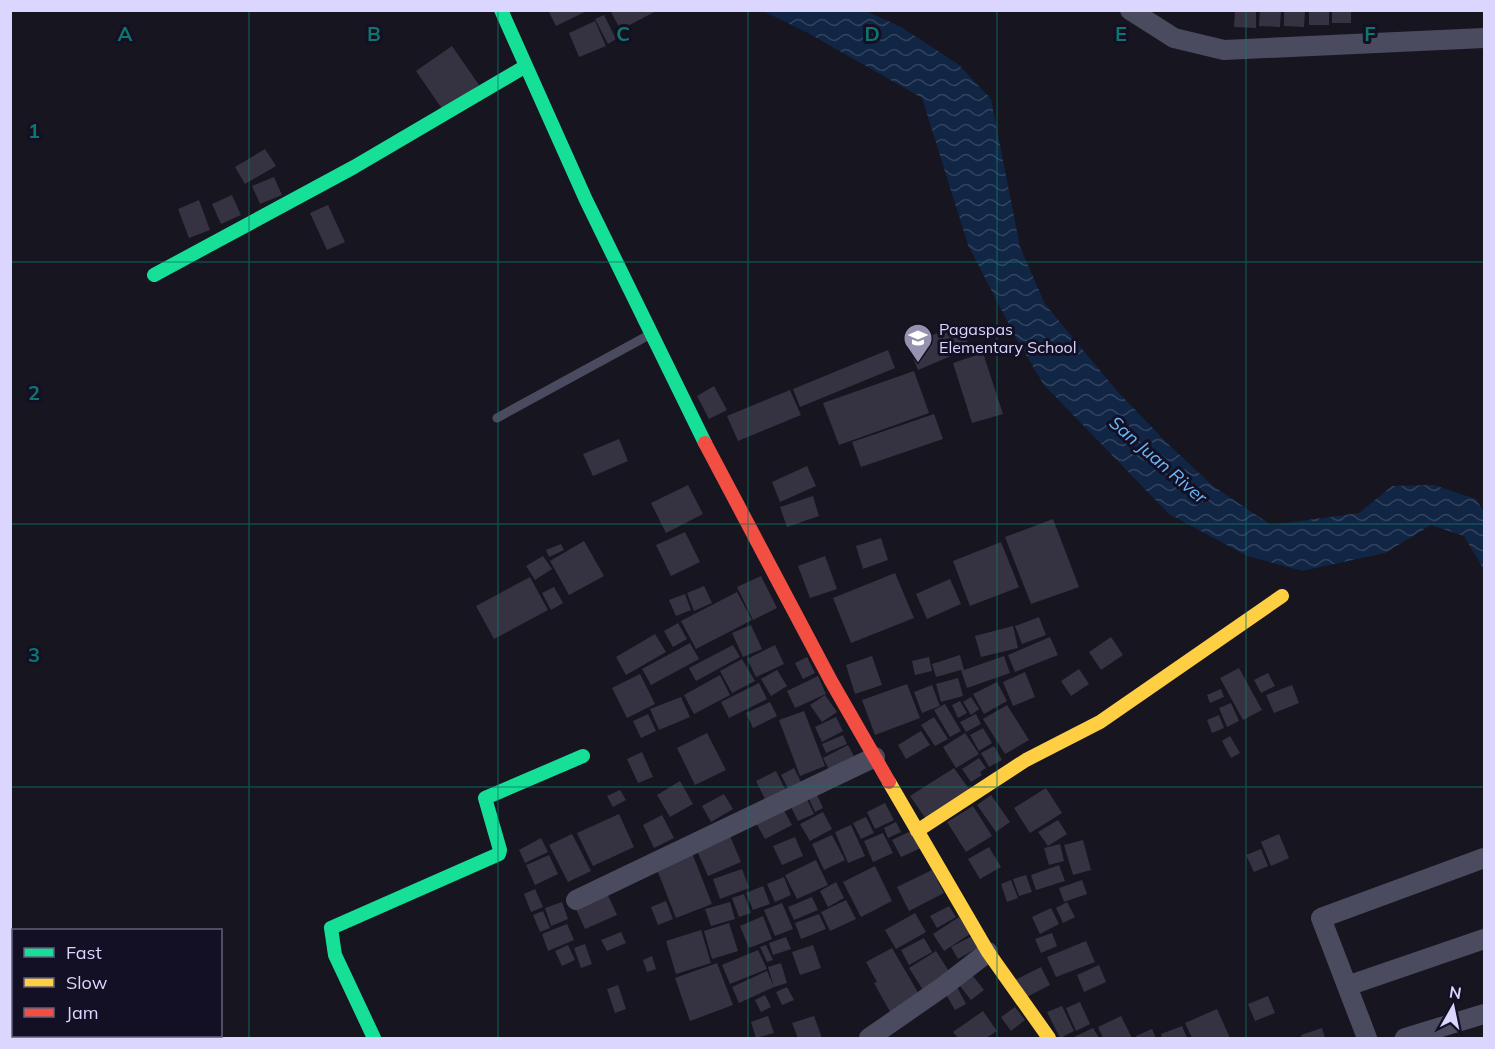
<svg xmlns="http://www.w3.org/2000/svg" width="1495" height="1049" viewBox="0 0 1495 1049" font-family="Mulish,sans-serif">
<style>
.water{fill:url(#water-waves)}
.building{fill:#353342}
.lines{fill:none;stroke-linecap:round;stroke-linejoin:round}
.lane{stroke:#4b4b60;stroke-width:9}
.street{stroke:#4b4b60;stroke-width:20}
.fast{stroke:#16e098;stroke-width:14}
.slow{stroke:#ffcf43;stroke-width:14}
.jam{stroke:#f24e42;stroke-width:14}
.grid{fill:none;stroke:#0f766e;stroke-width:1.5;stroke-opacity:0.55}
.labels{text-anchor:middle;stroke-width:6;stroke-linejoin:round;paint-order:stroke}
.poi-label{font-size:16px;fill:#dad6fd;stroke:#131025;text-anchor:start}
.water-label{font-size:18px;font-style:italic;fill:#6ab8f7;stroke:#131025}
.grid-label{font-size:20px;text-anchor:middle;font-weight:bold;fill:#0f766e;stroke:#131025;stroke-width:6;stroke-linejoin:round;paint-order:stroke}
</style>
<defs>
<pattern id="water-waves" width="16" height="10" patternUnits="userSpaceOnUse" patternTransform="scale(1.5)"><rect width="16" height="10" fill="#112544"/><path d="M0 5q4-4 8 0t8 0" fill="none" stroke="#334460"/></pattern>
</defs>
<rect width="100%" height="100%" fill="#161520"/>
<!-- water -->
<path class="water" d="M 763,11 L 866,11 L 901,27 L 958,64 L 991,99 L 1020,247 L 1045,304 L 1117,391 L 1168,444 L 1213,486 L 1271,525 L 1359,513 L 1392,486 L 1434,485 L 1476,499 L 1484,512 L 1484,570 L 1464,536 L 1431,525 L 1385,553 L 1302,571 L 1247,556 L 1169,514 L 1044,385 L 1017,340 L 968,245 L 922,98 L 806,32 Z"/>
<!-- building -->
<path class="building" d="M 548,10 L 589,10 L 556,26 Z
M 610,10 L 658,10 L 624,28 L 623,25 L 619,27 Z
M 1235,10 L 1256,10 L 1256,28 L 1234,27 Z
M 1260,10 L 1281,10 L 1280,27 L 1259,26 Z
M 1284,10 L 1305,10 L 1304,27 L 1284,26 Z
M 1309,10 L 1329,10 L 1329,25 L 1309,25 Z
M 1332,10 L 1351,10 L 1351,23 L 1332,23 Z
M 604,15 L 616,39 L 608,44 L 595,19 Z
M 595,21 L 606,46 L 579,57 L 569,33 Z
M 452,46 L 479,85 L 443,110 L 416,71 Z
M 265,149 L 276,166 L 245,184 L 235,167 Z
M 274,177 L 282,195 L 260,204 L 252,186 Z
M 232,195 L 241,215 L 221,224 L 212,204 Z
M 199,200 L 210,230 L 189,238 L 178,209 Z
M 328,205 L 345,242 L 327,250 L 310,213 Z
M 960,324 L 970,348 L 918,370 L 908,345 Z
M 888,350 L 895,368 L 800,407 L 793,389 Z
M 983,353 L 1003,414 L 972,423 L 953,363 Z
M 914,371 L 929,413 L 839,445 L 823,403 Z
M 714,386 L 727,410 L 709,419 L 697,396 Z
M 790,390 L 801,415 L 738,441 L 727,416 Z
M 934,414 L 943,439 L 861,467 L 852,442 Z
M 619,439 L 628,461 L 593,476 L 583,454 Z
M 807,466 L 816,486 L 780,502 L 772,482 Z
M 688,485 L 703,514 L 666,533 L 651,503 Z
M 813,496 L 819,516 L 787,527 L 780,507 Z
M 1053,519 L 1079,587 L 1031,604 L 1005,537 Z
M 685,532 L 700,562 L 671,576 L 656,545 Z
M 881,538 L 888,560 L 863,569 L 856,546 Z
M 584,541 L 604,576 L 569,595 L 550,561 Z
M 1001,542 L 1019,587 L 970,606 L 953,561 Z
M 561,544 L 564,550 L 549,557 L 546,550 Z
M 543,556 L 552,569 L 535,580 L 526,566 Z
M 825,556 L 837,589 L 810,598 L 798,566 Z
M 895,573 L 914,618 L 851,643 L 833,598 Z
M 761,576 L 777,608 L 753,620 L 737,587 Z
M 530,577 L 548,610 L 494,639 L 476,606 Z
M 950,579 L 961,604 L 927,619 L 916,594 Z
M 704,586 L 712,603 L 694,611 L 687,593 Z
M 554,587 L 563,603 L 551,610 L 542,593 Z
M 737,592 L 752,620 L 696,649 L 681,621 Z
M 685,594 L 691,610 L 676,616 L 669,600 Z
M 1039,617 L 1046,635 L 1022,644 L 1015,626 Z
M 678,623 L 687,639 L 673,647 L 664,631 Z
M 751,625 L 762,649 L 743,657 L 732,633 Z
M 1013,626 L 1018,648 L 981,657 L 975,636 Z
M 655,634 L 666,652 L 626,675 L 616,657 Z
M 1050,637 L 1058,655 L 1015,672 L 1008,655 Z
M 1111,637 L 1123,655 L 1101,670 L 1089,652 Z
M 690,643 L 699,659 L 651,685 L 642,669 Z
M 733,645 L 740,657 L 696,681 L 689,668 Z
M 775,645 L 784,664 L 756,677 L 747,659 Z
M 960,655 L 964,670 L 1004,656 L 1010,673 L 967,688 L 961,670 L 936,677 L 932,664 Z
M 872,656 L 882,685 L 855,694 L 846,665 Z
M 807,657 L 815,673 L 803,679 L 795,663 Z
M 929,657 L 932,671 L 915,675 L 912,661 Z
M 742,659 L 755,681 L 732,693 L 720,671 Z
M 1239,668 L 1262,710 L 1243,720 L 1220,678 Z
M 1079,669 L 1089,684 L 1071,696 L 1061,681 Z
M 777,670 L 787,686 L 771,696 L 761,679 Z
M 1025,672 L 1035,697 L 1013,706 L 1003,682 Z
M 1268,673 L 1275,686 L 1261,693 L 1254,680 Z
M 640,674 L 655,704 L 627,718 L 612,688 Z
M 720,675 L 730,695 L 694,714 L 684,695 Z
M 818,676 L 826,694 L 795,708 L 787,691 Z
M 958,678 L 963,696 L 941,702 L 936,684 Z
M 997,682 L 1007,701 L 984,714 L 973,694 Z
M 759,683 L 767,699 L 729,718 L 721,702 Z
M 907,684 L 920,718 L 875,735 L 862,700 Z
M 932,685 L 940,706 L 922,713 L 914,692 Z
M 1292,685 L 1299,703 L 1274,713 L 1266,695 Z
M 1221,689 L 1224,697 L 1210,703 L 1207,695 Z
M 825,695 L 837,712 L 822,722 L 810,705 Z
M 681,697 L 690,717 L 659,730 L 650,709 Z
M 971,697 L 979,709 L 971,715 L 963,702 Z
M 960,701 L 967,713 L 958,718 L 952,705 Z
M 770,702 L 777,716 L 753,728 L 746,713 Z
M 1231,703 L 1239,721 L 1227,727 L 1219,708 Z
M 945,704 L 961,731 L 950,737 L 934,710 Z
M 1007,705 L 1029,740 L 1005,754 L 983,719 Z
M 804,711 L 825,766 L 800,776 L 779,720 Z
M 648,714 L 656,731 L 641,738 L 633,721 Z
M 976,714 L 981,724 L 966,732 L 960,722 Z
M 1219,715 L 1224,728 L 1212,733 L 1207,720 Z
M 836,717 L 843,731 L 822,742 L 815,727 Z
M 934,717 L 948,739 L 935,746 L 921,725 Z
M 983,728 L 992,743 L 979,751 L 970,735 Z
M 921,731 L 930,745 L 906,759 L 898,745 Z
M 707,733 L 726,770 L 695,785 L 677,748 Z
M 965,733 L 979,754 L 956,768 L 943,747 Z
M 843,735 L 847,744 L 826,753 L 822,744 Z
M 1230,736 L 1240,753 L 1231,758 L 1222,741 Z
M 848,745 L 857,762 L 832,775 L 823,758 Z
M 994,746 L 1002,760 L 989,767 L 981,753 Z
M 642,752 L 653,777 L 638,783 L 627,759 Z
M 979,758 L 986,768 L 980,772 L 982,775 L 971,782 L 962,769 Z
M 794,768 L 803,786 L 790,792 L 781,775 Z
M 954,768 L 971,792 L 928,822 L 910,796 Z
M 776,771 L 786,791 L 766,801 L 756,781 Z
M 680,781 L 693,804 L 670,817 L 657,795 Z
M 1046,788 L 1062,813 L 1030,833 L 1014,808 Z
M 620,790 L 626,800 L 613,807 L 607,796 Z
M 724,794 L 733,809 L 711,822 L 702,806 Z
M 817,795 L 823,808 L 815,812 L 809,799 Z
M 991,795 L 1010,822 L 996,832 L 977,805 Z
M 806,797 L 814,814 L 798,821 L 790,805 Z
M 885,803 L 894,820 L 875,829 L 867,812 Z
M 973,806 L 992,836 L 966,852 L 947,822 Z
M 782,807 L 792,825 L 765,839 L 755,821 Z
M 823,812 L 832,829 L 810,841 L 800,824 Z
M 619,814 L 634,847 L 593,866 L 577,833 Z
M 662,815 L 674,838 L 654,848 L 643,825 Z
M 866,817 L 874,833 L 861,839 L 853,823 Z
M 1058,820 L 1067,834 L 1048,846 L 1038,832 Z
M 896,822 L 901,832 L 888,838 L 884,828 Z
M 851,825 L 865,856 L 848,863 L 835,832 Z
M 913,830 L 921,848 L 901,857 L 892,840 Z
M 883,833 L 893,853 L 873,862 L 864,841 Z
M 572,834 L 591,871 L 568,882 L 549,845 Z
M 1279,834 L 1289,858 L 1271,866 L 1261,842 Z
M 832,835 L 845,860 L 824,870 L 812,844 Z
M 730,836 L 741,862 L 708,876 L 697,851 Z
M 795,837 L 803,856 L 782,865 L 773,846 Z
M 541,838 L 548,852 L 525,863 L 519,850 Z
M 1083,840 L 1091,870 L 1073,875 L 1064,845 Z
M 1060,844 L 1064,861 L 1049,865 L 1044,848 Z
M 989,847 L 1001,867 L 980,879 L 968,859 Z
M 1261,849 L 1268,866 L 1254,872 L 1246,855 Z
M 692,853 L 712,904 L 676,918 L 656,867 Z
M 549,855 L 558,874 L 535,885 L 526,865 Z
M 816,860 L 828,885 L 797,899 L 785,875 Z
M 1059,865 L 1065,881 L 1036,890 L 1031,875 Z
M 875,866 L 892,901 L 861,917 L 843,882 Z
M 742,869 L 749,888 L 720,899 L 713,879 Z
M 932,870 L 944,893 L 909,911 L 897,887 Z
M 1026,875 L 1032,892 L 1019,896 L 1013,879 Z
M 784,877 L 791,895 L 775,902 L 767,884 Z
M 1011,880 L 1018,898 L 1007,902 L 1001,884 Z
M 1082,880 L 1087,894 L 1064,902 L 1059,888 Z
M 836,882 L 844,898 L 828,907 L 820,891 Z
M 763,886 L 770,904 L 753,910 L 746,893 Z
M 535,889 L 543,907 L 531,912 L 524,894 Z
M 606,891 L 617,915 L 585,929 L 574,905 Z
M 744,894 L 751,913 L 739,917 L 732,898 Z
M 812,897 L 818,910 L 794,920 L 788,907 Z
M 846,900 L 856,919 L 830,931 L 821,912 Z
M 666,901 L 673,919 L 658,925 L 651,907 Z
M 562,902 L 568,919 L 551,926 L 545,908 Z
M 730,902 L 735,919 L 711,926 L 705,909 Z
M 1067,902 L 1075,917 L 1063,923 L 1056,908 Z
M 782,903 L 793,929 L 775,936 L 764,910 Z
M 949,906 L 956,917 L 937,928 L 930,916 Z
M 1051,908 L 1059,924 L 1040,934 L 1032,917 Z
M 543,911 L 550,928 L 540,932 L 533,915 Z
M 915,913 L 926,932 L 896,949 L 885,930 Z
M 819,914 L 826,929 L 801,939 L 795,923 Z
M 763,916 L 772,939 L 749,948 L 740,926 Z
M 959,917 L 970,934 L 944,951 L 933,934 Z
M 729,923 L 738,951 L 712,959 L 704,931 Z
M 567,924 L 574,940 L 548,951 L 542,934 Z
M 701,930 L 711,963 L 676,974 L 666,941 Z
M 621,932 L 626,943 L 607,951 L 601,940 Z
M 1052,933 L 1057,946 L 1041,953 L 1035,939 Z
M 972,936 L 979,947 L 958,959 L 951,947 Z
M 786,937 L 791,949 L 773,955 L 769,943 Z
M 924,938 L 932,952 L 909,965 L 901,950 Z
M 1086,941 L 1095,962 L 1056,977 L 1047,957 Z
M 585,944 L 592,964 L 581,968 L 574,948 Z
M 568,945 L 575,960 L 562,966 L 555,951 Z
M 766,945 L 773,960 L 767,962 L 760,947 Z
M 813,945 L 821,968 L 800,975 L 792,952 Z
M 892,948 L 923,1001 L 893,1017 L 874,983 L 877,982 L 866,962 Z
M 758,950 L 767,969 L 730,984 L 722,965 Z
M 936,951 L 950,973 L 923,990 L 909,968 Z
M 652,956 L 656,969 L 647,972 L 643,960 Z
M 717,963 L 733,1005 L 690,1021 L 675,978 Z
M 781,963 L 787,983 L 774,987 L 768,967 Z
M 1099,965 L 1106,982 L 1084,992 L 1077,975 Z
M 1041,967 L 1050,985 L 1023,999 L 1013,981 Z
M 767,971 L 774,987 L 739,1003 L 732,987 Z
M 973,976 L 984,990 L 971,1000 L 960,986 Z
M 618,985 L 626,1009 L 615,1013 L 607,989 Z
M 956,985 L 966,1004 L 955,1010 L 944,991 Z
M 787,987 L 794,1000 L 782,1005 L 776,992 Z
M 765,995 L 771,1007 L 761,1012 L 755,1000 Z
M 1268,996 L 1275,1013 L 1255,1021 L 1248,1004 Z
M 1080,1002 L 1090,1024 L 1076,1031 L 1066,1008 Z
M 1062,1006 L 1074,1031 L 1060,1038 L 1047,1012 Z
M 1015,1007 L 1025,1020 L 1011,1031 L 1001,1017 Z
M 1217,1009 L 1230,1038 L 1192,1038 L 1185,1023 Z
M 983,1011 L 997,1031 L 986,1038 L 958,1038 L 953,1032 Z
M 768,1016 L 774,1033 L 756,1038 L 751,1022 Z
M 814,1016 L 822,1038 L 798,1038 L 792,1023 Z
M 1121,1016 L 1132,1038 L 1103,1038 L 1098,1027 Z
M 1182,1026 L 1187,1038 L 1162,1038 L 1161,1034 Z
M 1093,1028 L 1099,1038 L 1072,1038 Z
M 1322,1028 L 1325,1038 L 1302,1038 L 1301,1035 Z
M 1152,1029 L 1156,1038 L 1137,1038 L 1136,1036 Z"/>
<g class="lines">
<!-- lane -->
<path class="lane" d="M 497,418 L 649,335"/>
<!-- street -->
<path class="street" d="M 1130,10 L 1174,38 L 1224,50 L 1484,38
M 576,900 L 875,757
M 1347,986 L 1484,939
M 869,1038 L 944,986 L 988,952
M 1367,1038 L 1321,918 L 1484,858
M 1405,1038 L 1484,1014"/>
<!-- fast -->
<path class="fast" d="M 501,10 L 586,200 L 705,443
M 154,275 L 354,167 L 526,66
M 374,1038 L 335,955 L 331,928 L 499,854 L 500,850 L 485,798 L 583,756"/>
<!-- slow -->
<path class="slow" d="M 889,782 L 988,952 L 1049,1038
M 917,831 L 1026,760 L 1100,722 L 1282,596"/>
<!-- jam -->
<path class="jam" d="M 705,443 L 831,681 L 889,782"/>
</g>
<!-- grid -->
<path class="grid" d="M 249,10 L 249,1038M 498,10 L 498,1038M 748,10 L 748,1038M 997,10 L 997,1038M 1246,10 L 1246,1038M 10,262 L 1484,262M 10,524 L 1484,524M 10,787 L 1484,787"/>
<!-- icons -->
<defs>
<g id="school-pin" transform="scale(1.5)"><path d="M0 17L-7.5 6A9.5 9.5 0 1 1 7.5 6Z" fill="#9592b0" stroke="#131025"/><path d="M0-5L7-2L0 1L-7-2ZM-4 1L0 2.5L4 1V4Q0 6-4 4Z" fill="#fff"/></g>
</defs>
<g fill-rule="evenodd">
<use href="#school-pin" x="918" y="338"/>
</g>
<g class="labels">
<!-- poi labels -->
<g class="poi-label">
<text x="939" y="335">Pagaspas<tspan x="939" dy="18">Elementary School</tspan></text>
</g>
<!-- water labels -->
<g class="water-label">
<text transform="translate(1158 460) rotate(41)" y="6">San Juan River</text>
</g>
</g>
<g class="grid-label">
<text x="125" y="41">A</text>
<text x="374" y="41">B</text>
<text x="623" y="41">C</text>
<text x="872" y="41">D</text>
<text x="1121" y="41">E</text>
<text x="1370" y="41">F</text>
<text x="34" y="138">1</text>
<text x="34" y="400">2</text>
<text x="34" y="662">3</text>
</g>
<!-- border -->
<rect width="1495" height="1049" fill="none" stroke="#dad6fd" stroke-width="24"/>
<!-- legend -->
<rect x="12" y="929" width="210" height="108" fill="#131025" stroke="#635f7b" stroke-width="1.5"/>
<rect x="24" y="948" width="30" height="9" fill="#16e098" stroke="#635f7b" stroke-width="1.5"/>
<text x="66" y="959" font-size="18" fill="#dad6fd">Fast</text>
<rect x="24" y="978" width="30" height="9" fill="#ffcf43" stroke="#635f7b" stroke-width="1.5"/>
<text x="66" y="989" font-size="18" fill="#dad6fd">Slow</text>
<rect x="24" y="1008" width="30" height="9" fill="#f24e42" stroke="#635f7b" stroke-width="1.5"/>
<text x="66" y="1019" font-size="18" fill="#dad6fd">Jam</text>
<!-- north arrow -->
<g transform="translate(1453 1007) rotate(9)" stroke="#131025" stroke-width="4.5" paint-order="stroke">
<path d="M0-4.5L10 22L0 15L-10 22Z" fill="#dad6fd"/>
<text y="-9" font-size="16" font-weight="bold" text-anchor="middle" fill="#dad6fd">N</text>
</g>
</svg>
